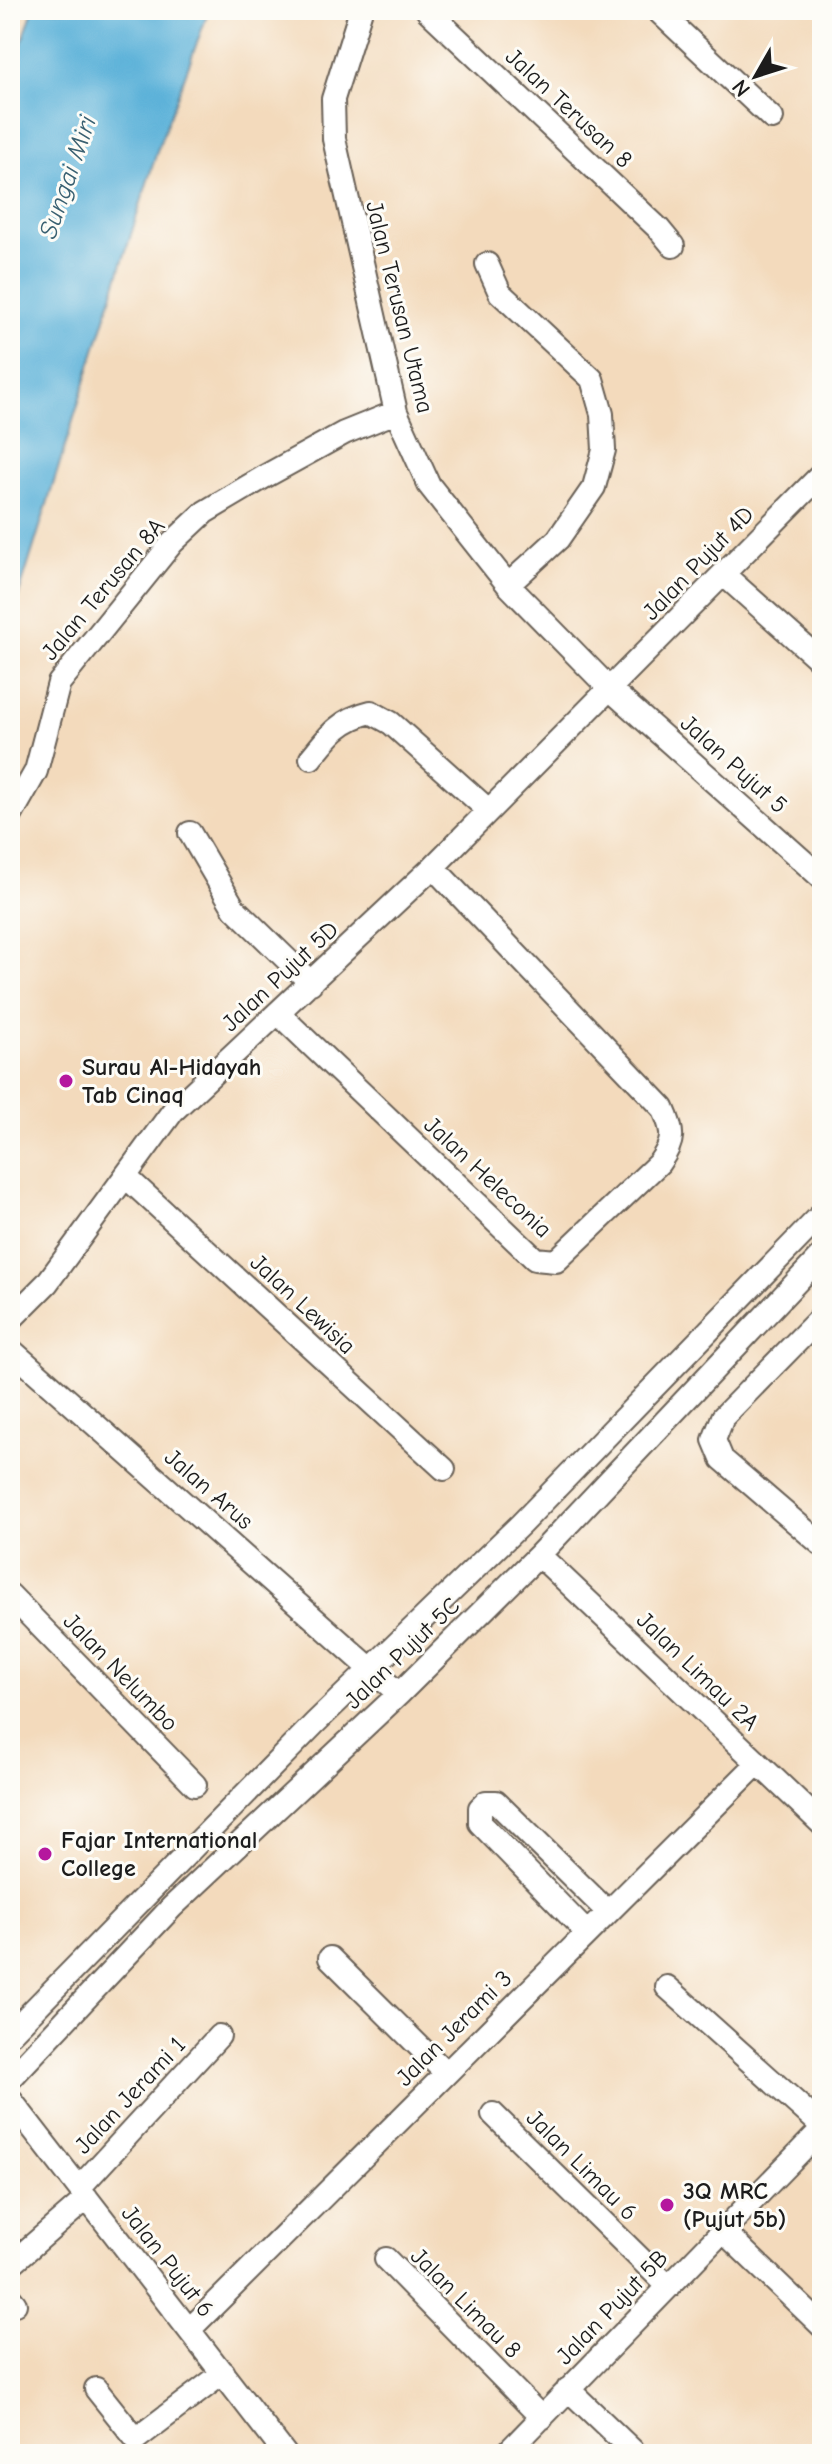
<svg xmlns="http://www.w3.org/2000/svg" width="832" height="2464" viewBox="0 0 832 2464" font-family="'Comic Neue',sans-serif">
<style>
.water{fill:#5db2d9;stroke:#3c677a;stroke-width:2}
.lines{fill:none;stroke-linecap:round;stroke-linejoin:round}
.minor-casing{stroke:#675e54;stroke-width:26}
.minor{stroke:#fff;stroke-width:22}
.poi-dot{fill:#b5179e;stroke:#fdfcf7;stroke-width:3}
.labels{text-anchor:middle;stroke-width:6;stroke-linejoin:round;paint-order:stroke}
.street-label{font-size:24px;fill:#1c1c1c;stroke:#fdfcf7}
.poi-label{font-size:24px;font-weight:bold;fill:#1c1c1c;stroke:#fdfcf7;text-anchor:start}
.water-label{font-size:26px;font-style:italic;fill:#396071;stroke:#fdfcf7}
</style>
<rect width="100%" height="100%" fill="#fdfcf7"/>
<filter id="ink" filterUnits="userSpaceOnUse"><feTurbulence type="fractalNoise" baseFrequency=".0125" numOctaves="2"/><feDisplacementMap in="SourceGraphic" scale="16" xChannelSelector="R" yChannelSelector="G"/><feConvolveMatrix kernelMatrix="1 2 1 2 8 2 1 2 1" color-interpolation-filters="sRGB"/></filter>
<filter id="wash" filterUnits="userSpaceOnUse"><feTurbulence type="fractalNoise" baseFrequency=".006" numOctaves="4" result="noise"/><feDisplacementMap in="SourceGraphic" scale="32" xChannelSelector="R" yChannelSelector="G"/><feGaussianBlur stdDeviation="1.8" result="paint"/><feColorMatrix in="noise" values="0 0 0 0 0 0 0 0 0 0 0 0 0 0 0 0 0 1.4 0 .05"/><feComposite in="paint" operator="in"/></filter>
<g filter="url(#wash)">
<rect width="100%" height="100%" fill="#f3dabc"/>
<!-- water -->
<path class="water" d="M 33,10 L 209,10 L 157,151 L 10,623 L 10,78 Z"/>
</g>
<g filter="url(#ink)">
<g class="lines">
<!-- minor casing -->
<g class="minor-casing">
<path id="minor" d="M 361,10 L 333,99 L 334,139 L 396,412 L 429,485 L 508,585 L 611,690 L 822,878
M 427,10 L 659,229 L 673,246
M 657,10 L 772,118
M 487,264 L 500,293 L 592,379 L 602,414 L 604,450 L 594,487 L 558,539 L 508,585
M 723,574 L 822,662
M 311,758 C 329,735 341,719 371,712 L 391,723 L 487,809
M 10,817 L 36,771 L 59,683 L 172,543 L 205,512 L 264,477 L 344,433 L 396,412
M 190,833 L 234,908 L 311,983
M 279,1014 L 535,1259 L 556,1261 L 659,1163 C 675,1141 674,1132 663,1108 L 433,867
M 126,1177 L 444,1469
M 822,1316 L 723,1417 L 714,1440 L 722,1459 L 822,1545
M 10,1320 L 47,1283 L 173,1111 L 433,867 L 822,474
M 10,1349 L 399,1694
M 539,1555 L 822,1824
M 10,1595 L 195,1785
M 586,1932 L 480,1823 L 480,1808 L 486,1802 L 496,1802 L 607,1911
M 330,1958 L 445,2072
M 667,1987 L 822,2126
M 10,2034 L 315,1723 L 521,1524 L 822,1214
M 10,2079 L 172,1907 L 399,1694 L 539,1555 L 822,1255
M 10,2099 L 285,2454
M 493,2114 L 668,2286
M 79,2188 L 219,2036
M 723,2231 L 822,2326
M 386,2259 L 542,2418
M 10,2265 L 87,2198
M 10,2298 L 15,2304
M 189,2330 L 758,1763
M 96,2389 L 136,2439 L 223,2373
M 568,2389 L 636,2454
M 506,2454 L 822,2129"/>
</g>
<!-- minor -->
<use href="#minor" class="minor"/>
</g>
</g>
<!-- markers -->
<g class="poi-dot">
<circle cx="66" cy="1081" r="8"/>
<circle cx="45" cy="1854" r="8"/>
<circle cx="667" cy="2205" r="8"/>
</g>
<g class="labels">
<!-- street labels -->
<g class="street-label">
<text transform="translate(569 108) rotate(43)" y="8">Jalan Terusan 8</text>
<text transform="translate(400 307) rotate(76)" y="8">Jalan Terusan Utama</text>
<text transform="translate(698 563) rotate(-46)" y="8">Jalan Pujut 4D</text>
<text transform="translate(103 589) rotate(-50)" y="8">Jalan Terusan 8A</text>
<text transform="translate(734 764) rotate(42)" y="8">Jalan Pujut 5</text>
<text transform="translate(280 976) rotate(-43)" y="8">Jalan Pujut 5D</text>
<text transform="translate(488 1177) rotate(43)" y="8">Jalan Heleconia</text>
<text transform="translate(303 1304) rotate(43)" y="8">Jalan Lewisia</text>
<text transform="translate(209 1489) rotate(41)" y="8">Jalan Arus</text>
<text transform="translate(402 1653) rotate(-44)" y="8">Jalan Pujut 5C</text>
<text transform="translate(698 1671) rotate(44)" y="8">Jalan Limau 2A</text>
<text transform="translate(121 1672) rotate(46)" y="8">Jalan Nelumbo</text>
<text transform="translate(454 2028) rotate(-45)" y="8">Jalan Jerami 3</text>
<text transform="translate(130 2095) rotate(-47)" y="8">Jalan Jerami 1</text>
<text transform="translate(582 2165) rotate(45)" y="8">Jalan Limau 6</text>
<text transform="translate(168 2261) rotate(52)" y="8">Jalan Pujut 6</text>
<text transform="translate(466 2303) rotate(45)" y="8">Jalan Limau 8</text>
<text transform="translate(612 2307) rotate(-46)" y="8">Jalan Pujut 5B</text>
</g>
<!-- poi labels -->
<g class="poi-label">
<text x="82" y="1075">Surau Al-Hidayah<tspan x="82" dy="28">Tab Cinaq</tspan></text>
<text x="61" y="1848">Fajar International<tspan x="61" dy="28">College</tspan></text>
<text x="683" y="2199">3Q MRC<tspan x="683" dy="28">(Pujut 5b)</tspan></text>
</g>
<!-- water labels -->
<g class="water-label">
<text transform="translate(67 177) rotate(-71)" y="9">Sungai Miri</text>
</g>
</g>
<!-- margin -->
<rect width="832" height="2464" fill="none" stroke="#fdfcf7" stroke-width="40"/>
<!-- north arrow -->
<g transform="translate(756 76) rotate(231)" stroke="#fdfcf7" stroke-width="6" paint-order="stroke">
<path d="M0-6L14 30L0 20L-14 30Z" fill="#1c1c1c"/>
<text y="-12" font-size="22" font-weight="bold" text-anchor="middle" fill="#1c1c1c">N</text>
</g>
</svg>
